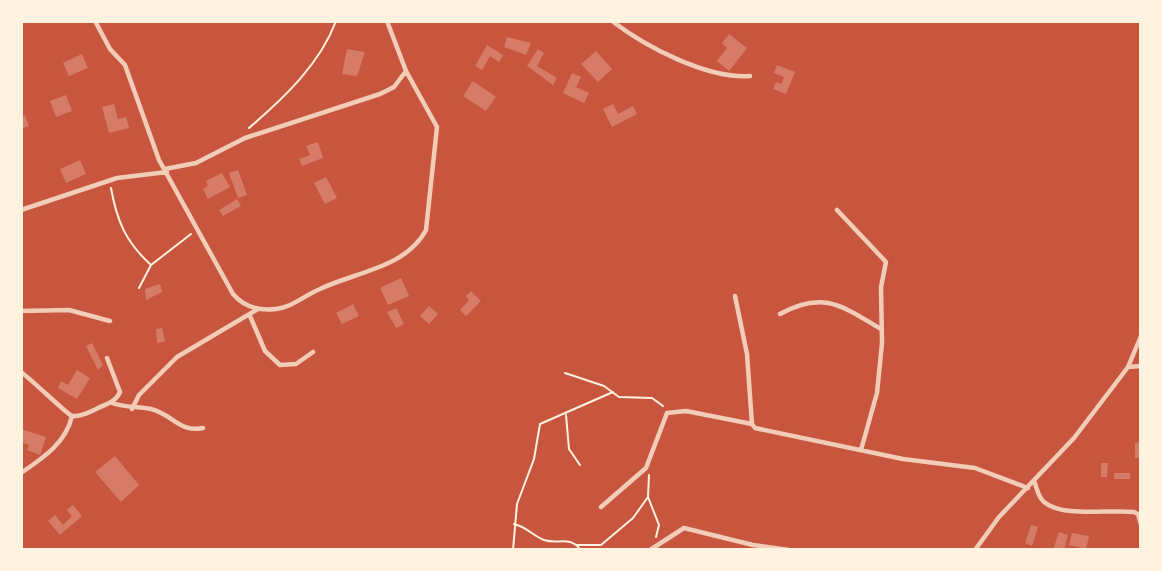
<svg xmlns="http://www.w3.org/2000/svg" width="1162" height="571" viewBox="0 0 1162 571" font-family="Figtree,sans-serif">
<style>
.building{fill:#d67c66}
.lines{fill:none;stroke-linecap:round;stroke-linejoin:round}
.path{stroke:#fff3e0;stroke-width:2}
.minor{stroke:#f1ccb7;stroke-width:4.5}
</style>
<rect width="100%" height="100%" fill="#c8553d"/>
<!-- building -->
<path class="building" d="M 729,34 L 747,48 L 729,71 L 717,61 L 727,48 L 722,43 Z
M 507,37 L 531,43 L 526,55 L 504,47 Z
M 487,45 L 503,55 L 499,62 L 490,56 L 482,70 L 475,66 Z
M 347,49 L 365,52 L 357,76 L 342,74 Z
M 538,49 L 544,53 L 537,66 L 557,78 L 553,85 L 527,66 Z
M 596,51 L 612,69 L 598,82 L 581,64 Z
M 82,54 L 88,68 L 69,76 L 63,63 Z
M 777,65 L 795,72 L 786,94 L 773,89 L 776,82 L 781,84 L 784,77 L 774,73 Z
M 572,73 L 581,77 L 576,87 L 589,93 L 584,103 L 563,93 Z
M 473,81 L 496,97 L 486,111 L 463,96 Z
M 66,95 L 72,111 L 56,117 L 50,101 Z
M 114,104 L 118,119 L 126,117 L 129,128 L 109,133 L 102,107 Z
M 613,104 L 618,114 L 633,106 L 637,114 L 612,127 L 603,109 Z
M 25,115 L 29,126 L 21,129 L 21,117 Z
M 318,142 L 323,158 L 302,166 L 299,159 L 310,155 L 306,146 Z
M 80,160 L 86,174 L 66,183 L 60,169 Z
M 238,170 L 247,195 L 238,198 L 229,173 Z
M 222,173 L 230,187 L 208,199 L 203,189 L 208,186 L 206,181 Z
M 326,177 L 337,198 L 325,204 L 314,183 Z
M 237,199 L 241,206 L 223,216 L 219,210 Z
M 401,278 L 409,296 L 388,305 L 380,288 Z
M 160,284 L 162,292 L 146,300 L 145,289 Z
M 471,291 L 481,301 L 466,316 L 460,310 L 469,300 L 466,296 Z
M 353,304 L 359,316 L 342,324 L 336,313 Z
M 429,306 L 438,314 L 429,324 L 420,316 Z
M 396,308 L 404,324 L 396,328 L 387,312 Z
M 162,328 L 165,341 L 157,343 L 156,329 Z
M 92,343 L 103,365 L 98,370 L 86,346 Z
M 77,370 L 90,378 L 77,399 L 58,388 L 61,381 L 68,385 Z
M 21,429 L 46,437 L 40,455 L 27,450 L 29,445 L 21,442 Z
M 1141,442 L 1141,458 L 1135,458 L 1135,443 Z
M 115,456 L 139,485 L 121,502 L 95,472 Z
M 1101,463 L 1108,463 L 1107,477 L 1101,477 Z
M 1114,473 L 1130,473 L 1130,479 L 1114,479 Z
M 73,505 L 82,516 L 60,535 L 48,521 L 55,515 L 63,525 L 72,516 L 67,510 Z
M 1031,525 L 1038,527 L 1032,546 L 1025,543 Z
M 1059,532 L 1068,535 L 1064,550 L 1053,550 Z
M 1072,533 L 1089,536 L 1086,549 L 1069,545 Z"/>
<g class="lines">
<!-- path -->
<path class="path" d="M 249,128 C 284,98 320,64 336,21
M 111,188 C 117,222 126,242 151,265
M 139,288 L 151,265 L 191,234
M 565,373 L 604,386 L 619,397 L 652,398 L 663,406
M 566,415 L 569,449 L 580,465
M 649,475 L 648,497 L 659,525 L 656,537
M 514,524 C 527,527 533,536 544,540 C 559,545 569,535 581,550
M 577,545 L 601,545 L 633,518 L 648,497
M 513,550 L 517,504 L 534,459 L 540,424 L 613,392"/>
<!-- minor -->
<path class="minor" d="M 95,21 L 110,49 L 125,65 L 159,160 L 233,294 C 244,307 259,311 276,309 C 293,307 305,295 320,289 C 355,272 406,268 426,230 L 437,127 L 406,71 L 387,21
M 612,21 C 646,47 707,79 750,76
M 165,169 L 196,163 L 245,138 L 380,94 L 394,87 L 406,71
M 21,210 L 117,178 L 167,172
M 837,210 L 886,262 L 881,287 L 882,343 L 877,393 L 861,450
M 735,296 L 747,354 L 752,424 L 755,428 L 903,459 L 975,468 L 1028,488
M 21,311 L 69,310 L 110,321
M 780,314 C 823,290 842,306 881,329
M 250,316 L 265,351 L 280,365 L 296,364 L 313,352
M 1128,367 L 1141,366
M 21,372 C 31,379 68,415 72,416 C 81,417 90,412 98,408 C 108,404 116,401 120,392 L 107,358
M 112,403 C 126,408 138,406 151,409 C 172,414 180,433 203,428
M 132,409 L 139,395 L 177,357 L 258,309
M 21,473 C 43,458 66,443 72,416
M 1034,481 C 1037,488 1038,497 1044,502 C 1063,518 1109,509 1134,512 L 1138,514 L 1141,524
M 601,507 L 646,468 L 667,413 L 686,411 L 752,424
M 650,550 L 684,528 L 753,545 L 789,550
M 975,550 L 999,517 L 1074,438 L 1128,367 L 1141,336"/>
</g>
<!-- border -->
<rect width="1162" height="571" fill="none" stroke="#fff3e0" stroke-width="46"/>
</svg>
